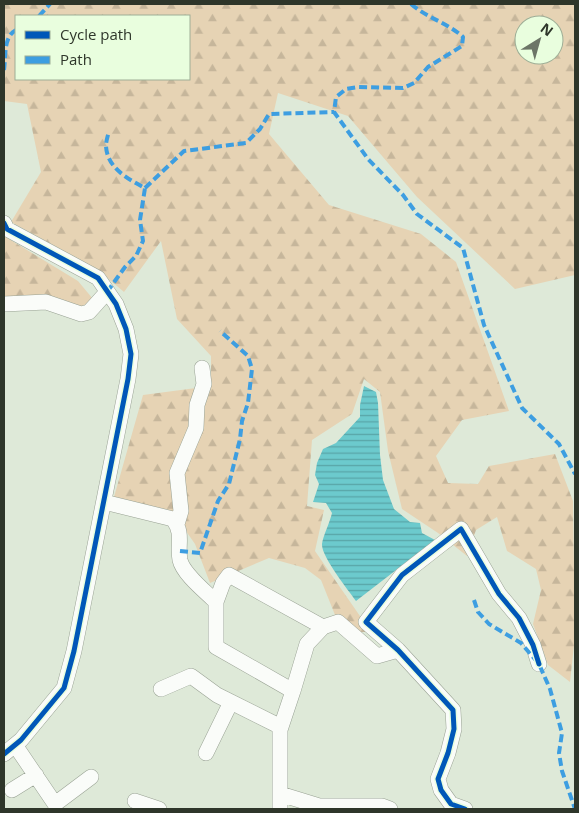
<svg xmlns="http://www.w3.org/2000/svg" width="579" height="813" viewBox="0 0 579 813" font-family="'Open Sans',sans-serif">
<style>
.forest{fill:url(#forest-firs);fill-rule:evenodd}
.water{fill:url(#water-rules)}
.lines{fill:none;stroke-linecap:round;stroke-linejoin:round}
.minor-casing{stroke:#99a294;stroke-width:16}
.minor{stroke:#fafcf9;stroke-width:15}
.quiet{stroke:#3d9ee1;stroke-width:4;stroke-dasharray:8 4;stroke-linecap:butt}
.cycleway-casing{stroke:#e9fede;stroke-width:8}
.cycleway{stroke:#0057b8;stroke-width:5}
</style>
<defs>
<pattern id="forest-firs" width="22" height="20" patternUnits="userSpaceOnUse" patternTransform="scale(1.25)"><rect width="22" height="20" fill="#e6d3b4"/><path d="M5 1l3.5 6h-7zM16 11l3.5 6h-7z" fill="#c6b69b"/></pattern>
<pattern id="water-rules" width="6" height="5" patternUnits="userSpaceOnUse" patternTransform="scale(1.25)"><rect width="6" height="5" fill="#6ccacd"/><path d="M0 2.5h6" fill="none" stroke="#59a5a7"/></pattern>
</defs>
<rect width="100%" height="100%" fill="#dee9d8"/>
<!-- forest -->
<path class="forest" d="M 4,4 L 575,4 L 575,275 L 515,289 L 417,197 L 348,116 L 278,93 L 269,134 L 329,205 L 421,234 L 456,262 L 509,411 L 462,420 L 436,456 L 448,483 L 478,484 L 489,466 L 555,454 L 573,501 L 575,636 L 570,682 L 548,665 L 533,624 L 541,590 L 536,569 L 507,551 L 497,517 L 476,530 L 467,556 L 438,533 L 402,509 L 388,451 L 380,392 L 364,379 L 352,414 L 312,440 L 307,506 L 324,510 L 315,551 L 371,632 L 357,632 L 335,615 L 321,580 L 305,568 L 269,558 L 210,583 L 195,544 L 174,514 L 114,497 L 143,395 L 211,386 L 211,356 L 177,319 L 161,241 L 124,292 L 98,270 L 11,222 L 41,172 L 27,104 L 4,101 ZM 16,16 L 189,16 L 189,79 L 16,79 ZM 524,25 L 554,25 L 554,55 L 524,55 Z
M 4,236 L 78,281 L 93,299 L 80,308 L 4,299 Z"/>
<!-- water -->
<path class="water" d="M 364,386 L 376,392 L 378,403 L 380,455 L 383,480 L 394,509 L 410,522 L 420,523 L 422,533 L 435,540 L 356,601 C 349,591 321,556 322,544 C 323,536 330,522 332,513 L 326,503 L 313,502 L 319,484 L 315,475 L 317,463 L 323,449 L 336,443 L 360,417 L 360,405 Z"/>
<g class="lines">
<!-- minor casing -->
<g class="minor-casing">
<path id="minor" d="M 4,223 L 7,229 L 98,278 L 116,304 L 126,329 L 131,354 L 128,379 L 74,651 L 64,688 L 21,740 L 4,754
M 4,304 L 46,302 L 81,314 L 89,312 L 107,292
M 104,502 L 173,519 C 184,534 177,544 180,560 C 183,574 206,592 216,602 L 216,647 L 293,691 L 280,730 L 280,809
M 177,524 L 181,511 L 177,473 L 196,428 L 197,405 L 204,384 L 202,368
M 216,602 L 223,583 L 229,575 L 323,627 L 307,644 L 293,691
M 323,627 L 338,622 L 377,656 L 398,650
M 161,689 L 191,676 L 217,695 L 281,727
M 15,745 L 55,804 L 91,777
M 206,753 L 231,702
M 12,790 L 36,775
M 280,794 L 319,806 L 382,806 L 390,809
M 135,801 L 159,809
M 465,809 L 451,804 L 441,790 L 438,779 L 448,753 L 454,729 L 453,710 L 398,650 L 366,622 L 402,575 L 461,529 L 499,594 L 519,618 L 533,645 L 539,664"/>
</g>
<!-- minor -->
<use href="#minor" class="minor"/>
<!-- quiet -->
<path class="quiet" d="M 411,4 C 427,18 448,23 463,37 L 462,46 L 428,67 L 414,83 L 403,88 L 359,87 L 346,89 L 336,97 L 334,112 L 368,159 L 403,195 L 417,214 L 463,248 L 484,325 L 522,408 L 559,444 L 575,474
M 39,16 L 50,4
M 4,70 C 6,57 3,37 16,30
M 145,188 L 184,151 L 246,143 L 260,129 L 269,114 L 334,112
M 107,292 L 125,267 L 136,256 L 143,241 L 140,220 L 145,188 C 128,179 107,168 106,146 C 106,141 108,135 109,131
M 180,551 L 200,553 L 218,501 L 229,484 L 240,439 L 242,421 L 248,403 L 252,369 L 248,356 L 220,331
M 474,600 L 478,612 L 489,624 L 521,643 L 539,664 L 550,689 L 562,733 L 559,753 L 562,771 L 575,809"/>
<!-- cycleway casing -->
<g class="cycleway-casing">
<path id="cycleway" d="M 4,223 L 7,229 L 98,278 L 116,304 L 126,329 L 131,354 L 128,379 L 74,651 L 64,688 L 21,740 L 4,754
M 465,809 L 451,804 L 441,790 L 438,779 L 448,753 L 454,729 L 453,710 L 398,650 L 366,622 L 402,575 L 461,529 L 499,594 L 519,618 L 533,645 L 539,664"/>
</g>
<!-- cycleway -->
<use href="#cycleway" class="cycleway"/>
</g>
<!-- border -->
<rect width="579" height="813" fill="none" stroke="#2e362a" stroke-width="10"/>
<!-- legend -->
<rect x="15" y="15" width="175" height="65" fill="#e9fede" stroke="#9eae96"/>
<rect x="25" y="31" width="25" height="8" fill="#0057b8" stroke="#9eae96"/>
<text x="60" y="40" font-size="15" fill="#2e362a">Cycle path</text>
<rect x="25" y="56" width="25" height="8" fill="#3d9ee1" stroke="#9eae96"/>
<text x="60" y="65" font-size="15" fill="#2e362a">Path</text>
<!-- north arrow -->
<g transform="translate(539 40) rotate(37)"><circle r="24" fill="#e9fede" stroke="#9eae96"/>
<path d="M0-4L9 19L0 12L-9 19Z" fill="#6c7567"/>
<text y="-8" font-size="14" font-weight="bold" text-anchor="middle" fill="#2e362a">N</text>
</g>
</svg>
